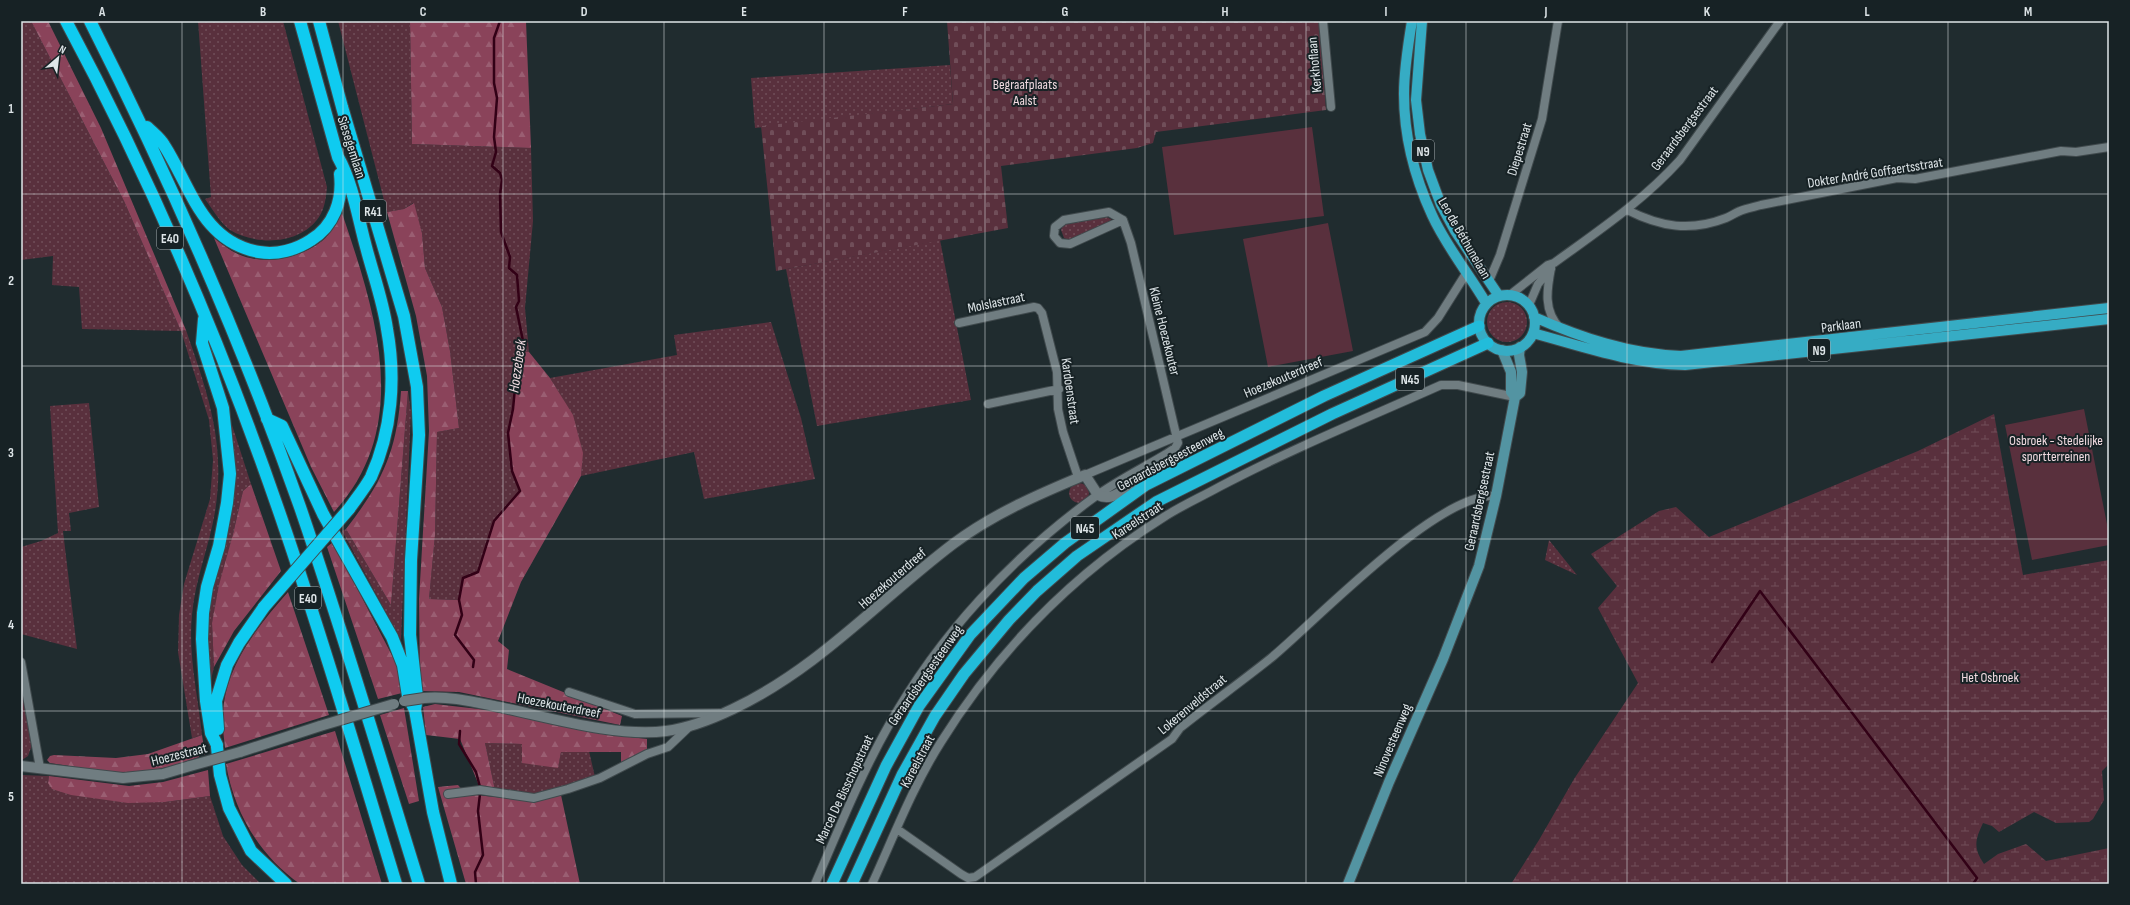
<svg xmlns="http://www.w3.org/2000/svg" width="2130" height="905" viewBox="0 0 2130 905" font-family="'Sofia Sans Condensed',sans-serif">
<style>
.grass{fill:url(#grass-dots)}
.forest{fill:url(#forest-firs)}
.wetland{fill:url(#wetland-marsh)}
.cemetery{fill:url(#cemetery-stones)}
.pitch{fill:#59303d}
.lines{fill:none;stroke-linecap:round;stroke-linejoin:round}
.stream{stroke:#320116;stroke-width:2.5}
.minor-casing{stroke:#404a4d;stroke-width:10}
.tertiary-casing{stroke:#404a4d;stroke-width:12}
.secondary-casing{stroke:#404a4d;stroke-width:12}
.primary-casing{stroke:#404a4d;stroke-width:12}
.trunk-casing{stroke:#404a4d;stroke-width:13}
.motorway-casing{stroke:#404a4d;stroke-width:14}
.minor{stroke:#707d81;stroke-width:8}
.tertiary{stroke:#707d81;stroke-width:10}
.secondary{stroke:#5394a2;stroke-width:10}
.primary{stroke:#36acc4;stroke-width:10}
.trunk{stroke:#22bcda;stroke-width:11}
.motorway{stroke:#0fcbf0;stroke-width:12}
.tertiary-bridge-casing{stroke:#404a4d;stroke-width:12;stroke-linecap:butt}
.motorway-bridge-casing{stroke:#404a4d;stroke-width:14;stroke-linecap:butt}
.tertiary-bridge{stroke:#707d81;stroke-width:10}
.motorway-bridge{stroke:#0fcbf0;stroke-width:12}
.grid{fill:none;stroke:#dee5e8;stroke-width:1;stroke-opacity:0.55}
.labels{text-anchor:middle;stroke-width:4;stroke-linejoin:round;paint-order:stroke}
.shield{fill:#172225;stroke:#a2aaae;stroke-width:1}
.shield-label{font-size:13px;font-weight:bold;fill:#dee5e8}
.street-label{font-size:14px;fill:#dee5e8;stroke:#172225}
.park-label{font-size:14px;fill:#f1dae0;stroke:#172225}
.water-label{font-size:15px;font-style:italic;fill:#f2dbe1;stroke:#172225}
.neatline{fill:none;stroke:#dee5e8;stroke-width:1.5}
.grid-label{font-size:13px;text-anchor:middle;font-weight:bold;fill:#dee5e8}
</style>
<defs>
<pattern id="grass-dots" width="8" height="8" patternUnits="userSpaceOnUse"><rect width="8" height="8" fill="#59303d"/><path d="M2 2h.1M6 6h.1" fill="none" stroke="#704e59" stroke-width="1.8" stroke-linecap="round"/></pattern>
<pattern id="forest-firs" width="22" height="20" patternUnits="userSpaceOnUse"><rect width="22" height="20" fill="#8a435a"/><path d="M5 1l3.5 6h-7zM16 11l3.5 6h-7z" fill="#9a5e72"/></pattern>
<pattern id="wetland-marsh" width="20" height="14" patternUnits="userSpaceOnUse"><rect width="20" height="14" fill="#59303d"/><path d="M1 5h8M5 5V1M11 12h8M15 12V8" fill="none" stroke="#704e59"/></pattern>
<pattern id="cemetery-stones" width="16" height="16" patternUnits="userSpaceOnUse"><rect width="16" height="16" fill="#59303d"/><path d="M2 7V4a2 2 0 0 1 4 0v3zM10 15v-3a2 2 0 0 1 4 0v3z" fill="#704e59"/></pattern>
</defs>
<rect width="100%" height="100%" fill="#202c2f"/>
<!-- grass -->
<path class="grass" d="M 21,21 L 31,21 L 124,201 L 181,331 L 186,330 C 208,394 226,443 215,512 C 209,547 195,580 192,615 C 188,656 198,695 202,735 L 192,738 L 178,652 L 179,615 L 184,584 L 210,499 L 213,460 L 209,420 L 181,331 L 82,329 L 79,287 L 52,285 L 53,256 L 21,260 Z
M 198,21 L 283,21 L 327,187 C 326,197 325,208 319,217 C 300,245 257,246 230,230 C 220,223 212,208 205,199 L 211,197 Z
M 338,21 L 410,21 L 412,144 L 531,148 L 533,221 L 525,308 L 529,352 L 516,350 L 513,409 L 508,433 L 512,471 L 520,491 L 494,521 L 478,572 L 463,578 L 459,600 L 429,599 L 435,535 L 437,432 L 459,428 L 450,351 L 442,307 L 425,268 L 422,233 L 413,203 L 404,209 L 387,212 Z
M 950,65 L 953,104 L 755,128 L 751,78 Z
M 1107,217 L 1112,220 L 1111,223 L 1069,240 L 1064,238 L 1061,230 L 1063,224 Z
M 940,240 L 971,400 L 817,426 L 786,269 Z
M1487 322a20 20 0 1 1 40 0a20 20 0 1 1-40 0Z
M 771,322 L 801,418 L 815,479 L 704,499 L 694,452 L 581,476 C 584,433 572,414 550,378 L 677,355 L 674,335 Z
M 408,391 L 411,412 L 401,640 L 342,531 L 346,529 L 391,605 Z
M 89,403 L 99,507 L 69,513 L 71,531 L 63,531 L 77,649 L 21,634 L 21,547 L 41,541 L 58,533 L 50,406 Z
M 232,425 L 251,484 L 243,491 L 212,623 L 214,667 L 210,684 L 208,665 L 208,607 L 234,478 Z
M1069 493a10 10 0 1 1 20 0a10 10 0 1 1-20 0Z
M 1549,540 L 1577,575 L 1545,560 Z
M 21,684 L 32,745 L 28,756 L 22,760 Z
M 485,743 L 522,744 L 558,767 L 561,752 L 589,751 L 595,777 L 535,794 L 495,790 Z
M 21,775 L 49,776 L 48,783 L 165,802 L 210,796 L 223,836 L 242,865 L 261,884 L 21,884 Z"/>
<!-- forest -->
<path class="forest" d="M 31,21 L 48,21 L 101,128 L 186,330 L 181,331 L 124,201 Z
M 410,21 L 526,21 L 531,148 L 412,144 Z
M 414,203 L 422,233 L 425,268 L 442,307 L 450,351 L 459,428 L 437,432 L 435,535 L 429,599 L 459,600 L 463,578 L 478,572 L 494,521 L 520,491 L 512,471 L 508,433 L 513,409 L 516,350 L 529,352 L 550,378 L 573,415 L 583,453 L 581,476 L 521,582 L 498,641 L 509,650 L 507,669 L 622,716 L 620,725 L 459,692 L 420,691 L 419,599 L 429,431 L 427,376 L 416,316 L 387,212 L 404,209 Z
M 342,213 C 375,311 414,425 334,512 L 311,467 L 214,238 C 220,243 226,247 232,251 C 259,267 298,260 322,241 C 331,234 336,223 342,213 Z
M 401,391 L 408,391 L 391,605 L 346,529 C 383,481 397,451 401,391 Z
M 251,484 L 281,571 L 234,631 L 214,667 L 212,623 L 219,585 L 233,534 L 243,491 Z
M 333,542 L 397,665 L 402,693 L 378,699 L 327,547 Z
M 288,592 L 329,715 L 225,748 C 224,737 222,725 223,714 C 225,666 258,626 288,592 Z
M 435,704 L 496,711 L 630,737 L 647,739 L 647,749 L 641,754 L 621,762 L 621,752 L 561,752 L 558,768 L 522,763 L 522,744 L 485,743 L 495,790 L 480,788 L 460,739 L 426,735 L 423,707 Z
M 404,708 L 419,801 L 409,804 L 380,715 Z
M 335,731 L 382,884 L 300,884 C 259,855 234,812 226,764 Z
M 202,735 L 205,755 L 198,751 L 199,757 C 179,764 158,771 136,772 C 108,774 79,767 50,763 L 47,760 L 50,756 L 54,755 L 116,758 L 148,754 Z
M 208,770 L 210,796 L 165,802 L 128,803 L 71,795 L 52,789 L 48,783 L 49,776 L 129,786 L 163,782 Z
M 458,785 L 466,794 L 536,801 L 561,795 L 580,884 L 466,884 L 438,787 Z"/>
<!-- wetland -->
<path class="wetland" d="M 1994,414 L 2023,575 L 2109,560 L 2109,764 L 2102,771 L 2104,800 L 2093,819 L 2089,822 L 2056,823 L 2034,812 L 1999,832 L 1992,826 L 1983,823 C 1975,840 1973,848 1984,864 L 1998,854 L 2026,844 L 2046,861 L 2109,848 L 2109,884 L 1511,884 L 1539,840 L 1574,779 L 1638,683 L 1598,608 L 1617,586 L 1591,554 L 1659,511 L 1676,507 L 1709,537 L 1918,451 Z"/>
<!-- cemetery -->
<path class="cemetery" d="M 947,21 L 1319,21 L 1326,110 L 1156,132 L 1153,143 L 1137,148 L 1001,166 L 1008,228 L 776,271 L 761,126 L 953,104 Z"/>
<!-- pitch -->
<path class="pitch" d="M 1312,127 L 1324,216 L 1174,235 L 1162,147 Z
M 1328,223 L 1353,351 L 1268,367 L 1243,239 Z
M 2084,409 L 2109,534 L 2109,545 L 2032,560 L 2005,425 Z"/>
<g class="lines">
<!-- stream -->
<path class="stream" d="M 1712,662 L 1760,591 L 1977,878 L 1973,884
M 473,667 L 474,660 L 455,635 L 462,615 L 459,600 L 463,578 L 478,572 L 494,521 L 520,491 L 512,471 L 508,433 L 513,409 L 519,346 L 523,341 L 516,307 L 519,301 L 517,275 L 509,268 L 510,257 L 501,232 L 500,194 L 502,180 L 500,173 L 492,166 L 496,152 L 494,137 L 497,98 L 494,83 L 494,38 L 500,21
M 460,731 L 459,744 L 476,772 L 480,787
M 476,884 L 475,872 L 483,855 L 478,811 L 480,794"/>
<!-- minor casing -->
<g class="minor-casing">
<path id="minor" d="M 1323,21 L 1331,107
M 1627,210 C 1661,227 1690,232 1726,218 C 1731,216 1735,213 1740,211 C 1747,208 1754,207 1761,205 L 1897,178 L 1915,179 L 2061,151 L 2076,152 L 2109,147
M 1551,268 C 1547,289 1543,311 1560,328
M 1489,281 L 1500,255 L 1542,119 L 1558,21
M 1510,295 L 1548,265 L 1554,263 C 1598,231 1643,201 1680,160 L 1780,21
M 1529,305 L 1538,284 L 1551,269
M 959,323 L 1034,307 L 1038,308 L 1042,313 L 1057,372 L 1058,409 L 1063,432 L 1078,477
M 988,404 L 1059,389
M 1085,475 L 1425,332 L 1438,318 L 1467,272
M 21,662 L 40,768
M 569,692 L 635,714 L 721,713
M 448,794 L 480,790 L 534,798 L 568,789 L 600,778 L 647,754 L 668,747 L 689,727
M 897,829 L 961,874 L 968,878 L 975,877 L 1172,739 L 1180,728 C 1210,704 1241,682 1271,658 C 1317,620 1439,491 1496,496
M 815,884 C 838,831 860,776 889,725 C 939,635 1013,556 1096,496 C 1118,480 1143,468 1166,454 L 1175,448 L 1178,443 L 1131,243 L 1123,220 L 1109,212 L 1064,220 L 1055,227 L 1054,236 L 1060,243 L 1070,244 L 1123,220
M 872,884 C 894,836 913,786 941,742 C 998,651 1073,574 1164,517 C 1181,506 1201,497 1219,487 C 1291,449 1367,418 1441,385 L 1458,385 L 1515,397"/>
</g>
<!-- tertiary casing -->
<g class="tertiary-casing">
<path id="tertiary" d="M 424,698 C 448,696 470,701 494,706 C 544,716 617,738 666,731 C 690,728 712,719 733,709 C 819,668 879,600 953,544 C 993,514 1039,494 1085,475 L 1098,495 C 1116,504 1125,481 1146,485
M 240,752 L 320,726
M 21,766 L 123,778 L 163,774 L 190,766"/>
</g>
<!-- secondary casing -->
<g class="secondary-casing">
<path id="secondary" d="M 1515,397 L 1520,393 L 1522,372 L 1519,355 L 1520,347
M 1348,884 L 1389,782 L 1443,659 L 1479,566 L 1496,496 L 1515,397 L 1511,392 L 1511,372 L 1502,350"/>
</g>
<!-- primary casing -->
<g class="primary-casing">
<path id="primary" d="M 1412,21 C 1408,45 1404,69 1404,94 C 1404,135 1415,178 1432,215 C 1446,246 1469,274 1486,303
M 1422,21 L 1416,100 L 1420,134 L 1428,170 L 1441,205 L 1455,231 L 1499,296
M1479 323a28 28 0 1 1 56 0a28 28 0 1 1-56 0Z
M 1534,317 C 1582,338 1629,354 1681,356 L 2109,308
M 1533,333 C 1584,347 1632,364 1685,365 L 2109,319"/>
</g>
<!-- trunk casing -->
<g class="trunk-casing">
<path id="trunk" d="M 832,884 L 886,766 L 919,706 L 970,635 L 1024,578 L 1065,543 L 1146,485 L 1324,396 L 1479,326
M 852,884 L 902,775 L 935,716 L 964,674 L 1009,620 L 1037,591 L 1077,556 L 1156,502 L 1332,414 L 1488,343"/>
</g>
<!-- motorway casing -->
<g class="motorway-casing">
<path id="motorway" d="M 66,21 C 153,183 226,355 285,529 C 325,646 360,765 396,884
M 90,21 C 170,179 241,340 300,507 C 343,632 380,758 419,884
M 300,21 L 338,157 C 353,184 358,218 366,247 C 373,274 383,301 387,329 C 396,378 392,431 371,477 C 365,488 356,499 349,509
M 319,21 L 342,107 L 404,316 L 417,387 L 419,435 L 411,560 L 410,635 L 417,697 L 415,710
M 147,127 C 153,133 160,138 164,145 C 191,187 202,242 259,252 C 277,255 296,250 311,240 C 334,226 343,200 340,174
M 204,319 L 202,343 L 223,408 L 230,474 L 227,503 L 219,546 L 207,587 L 203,613 L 202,639 L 206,701 L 211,733 L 217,745
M 267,419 L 282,426 L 323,514 L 392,637 L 403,665 L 408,696 L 415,710 L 433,812 L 451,884
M 218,729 L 216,701 L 227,665 L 239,643 L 264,607
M 217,747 L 220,775 L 229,808 L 251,851 L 286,884"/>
</g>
<!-- minor -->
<use href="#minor" class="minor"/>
<!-- tertiary -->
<use href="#tertiary" class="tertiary"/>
<!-- secondary -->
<use href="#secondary" class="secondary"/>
<!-- primary -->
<use href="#primary" class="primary"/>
<!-- trunk -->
<use href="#trunk" class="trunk"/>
<!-- motorway -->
<use href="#motorway" class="motorway"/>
<!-- tertiary-bridge casing -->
<g class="tertiary-bridge-casing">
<path id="tertiary-bridge" d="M 404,701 L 424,698
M 320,726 L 394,704
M 190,766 L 240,752"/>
</g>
<!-- motorway-bridge casing -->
<g class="motorway-bridge-casing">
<path id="motorway-bridge" d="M 264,607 L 349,509"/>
</g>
<!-- tertiary-bridge -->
<use href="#tertiary-bridge" class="tertiary-bridge"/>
<!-- motorway-bridge -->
<use href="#motorway-bridge" class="motorway-bridge"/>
</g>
<!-- grid -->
<path class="grid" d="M 182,21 L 182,884M 343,21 L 343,884M 503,21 L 503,884M 664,21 L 664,884M 824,21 L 824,884M 985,21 L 985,884M 1145,21 L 1145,884M 1306,21 L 1306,884M 1466,21 L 1466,884M 1627,21 L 1627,884M 1787,21 L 1787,884M 1948,21 L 1948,884M 21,194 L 2109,194M 21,366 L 2109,366M 21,539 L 2109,539M 21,711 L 2109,711"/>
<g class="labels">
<!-- shield labels -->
<g class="shield">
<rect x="1412" y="140" width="22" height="22" rx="3"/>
<rect x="360" y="200" width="26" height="22" rx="3"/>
<rect x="157" y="227" width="26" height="22" rx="3"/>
<rect x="1808" y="339" width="22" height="22" rx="3"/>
<rect x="1396" y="368" width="28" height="22" rx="3"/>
<rect x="1071" y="517" width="28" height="22" rx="3"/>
<rect x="295" y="587" width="26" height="22" rx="3"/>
</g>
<g class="shield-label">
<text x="1423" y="156">N9</text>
<text x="373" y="216">R41</text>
<text x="170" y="243">E40</text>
<text x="1819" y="355">N9</text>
<text x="1410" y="384">N45</text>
<text x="1085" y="533">N45</text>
<text x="308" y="603">E40</text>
</g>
<!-- street labels -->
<g class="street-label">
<text transform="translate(1314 65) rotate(-95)" y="5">Kerkhoflaan</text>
<text transform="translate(1684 128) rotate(-53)" y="5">Geraardsbergsestraat</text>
<text transform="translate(352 147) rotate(72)" y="5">Siesegemlaan</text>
<text transform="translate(1519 149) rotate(-73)" y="5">Diepestraat</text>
<text transform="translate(1875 172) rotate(-9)" y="5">Dokter André Goffaertsstraat</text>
<text transform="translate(1465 238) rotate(60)" y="5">Leo de Béthunelaan</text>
<text transform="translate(996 302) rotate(-12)" y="5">Molslastraat</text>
<text transform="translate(1841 325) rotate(-7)" y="5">Parklaan</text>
<text transform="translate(1165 331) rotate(76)" y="5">Kleine Hoezekouter</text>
<text transform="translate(1283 377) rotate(-23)" y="5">Hoezekouterdreef</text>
<text transform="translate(1071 391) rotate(82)" y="5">Kardoenstraat</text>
<text transform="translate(1170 459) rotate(-28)" y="5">Geraardsbergsesteenweg</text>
<text transform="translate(1479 501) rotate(-78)" y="5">Geraardsbergsestraat</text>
<text transform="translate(1137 520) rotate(-33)" y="5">Kareelstraat</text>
<text transform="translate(892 578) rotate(-41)" y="5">Hoezekouterdreef</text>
<text transform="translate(925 675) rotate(-55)" y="5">Geraardsbergsesteenweg</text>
<text transform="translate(1192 704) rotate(-40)" y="5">Lokerenveldstraat</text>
<text transform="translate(559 705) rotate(11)" y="5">Hoezekouterdreef</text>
<text transform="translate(1392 740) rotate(-67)" y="5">Ninovesteenweg</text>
<text transform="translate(179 754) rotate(-14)" y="5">Hoezestraat</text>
<text transform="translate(917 761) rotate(-62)" y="5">Kareelstraat</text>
<text transform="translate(844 789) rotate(-65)" y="5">Marcel De Bisschopstraat</text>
</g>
<!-- park labels -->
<g class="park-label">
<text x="1025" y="89">Begraafplaats<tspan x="1025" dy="16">Aalst</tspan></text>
<text x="2056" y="445">Osbroek - Stedelijke<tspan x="2056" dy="16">sportterreinen</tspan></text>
<text x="1990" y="682">Het Osbroek</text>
</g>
<!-- water labels -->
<g class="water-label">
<text transform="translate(517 366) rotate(-82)" y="5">Hoezebeek</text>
</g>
</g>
<!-- border -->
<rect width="2130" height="905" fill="none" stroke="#172225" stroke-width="44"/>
<!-- north arrow -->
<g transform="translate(58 58) rotate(28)" stroke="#172225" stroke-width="3" paint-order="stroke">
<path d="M0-3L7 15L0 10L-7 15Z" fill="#dee5e8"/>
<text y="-6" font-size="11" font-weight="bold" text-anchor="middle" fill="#dee5e8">N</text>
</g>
<rect x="22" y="22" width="2086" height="861" class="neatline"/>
<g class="grid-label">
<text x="102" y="16">A</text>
<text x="263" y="16">B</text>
<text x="423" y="16">C</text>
<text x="584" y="16">D</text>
<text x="744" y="16">E</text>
<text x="905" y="16">F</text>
<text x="1065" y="16">G</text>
<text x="1225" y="16">H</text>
<text x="1386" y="16">I</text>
<text x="1546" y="16">J</text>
<text x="1707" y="16">K</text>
<text x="1867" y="16">L</text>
<text x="2028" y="16">M</text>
<text x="11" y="113">1</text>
<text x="11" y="285">2</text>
<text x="11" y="457">3</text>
<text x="11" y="629">4</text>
<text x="11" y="801">5</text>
</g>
</svg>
